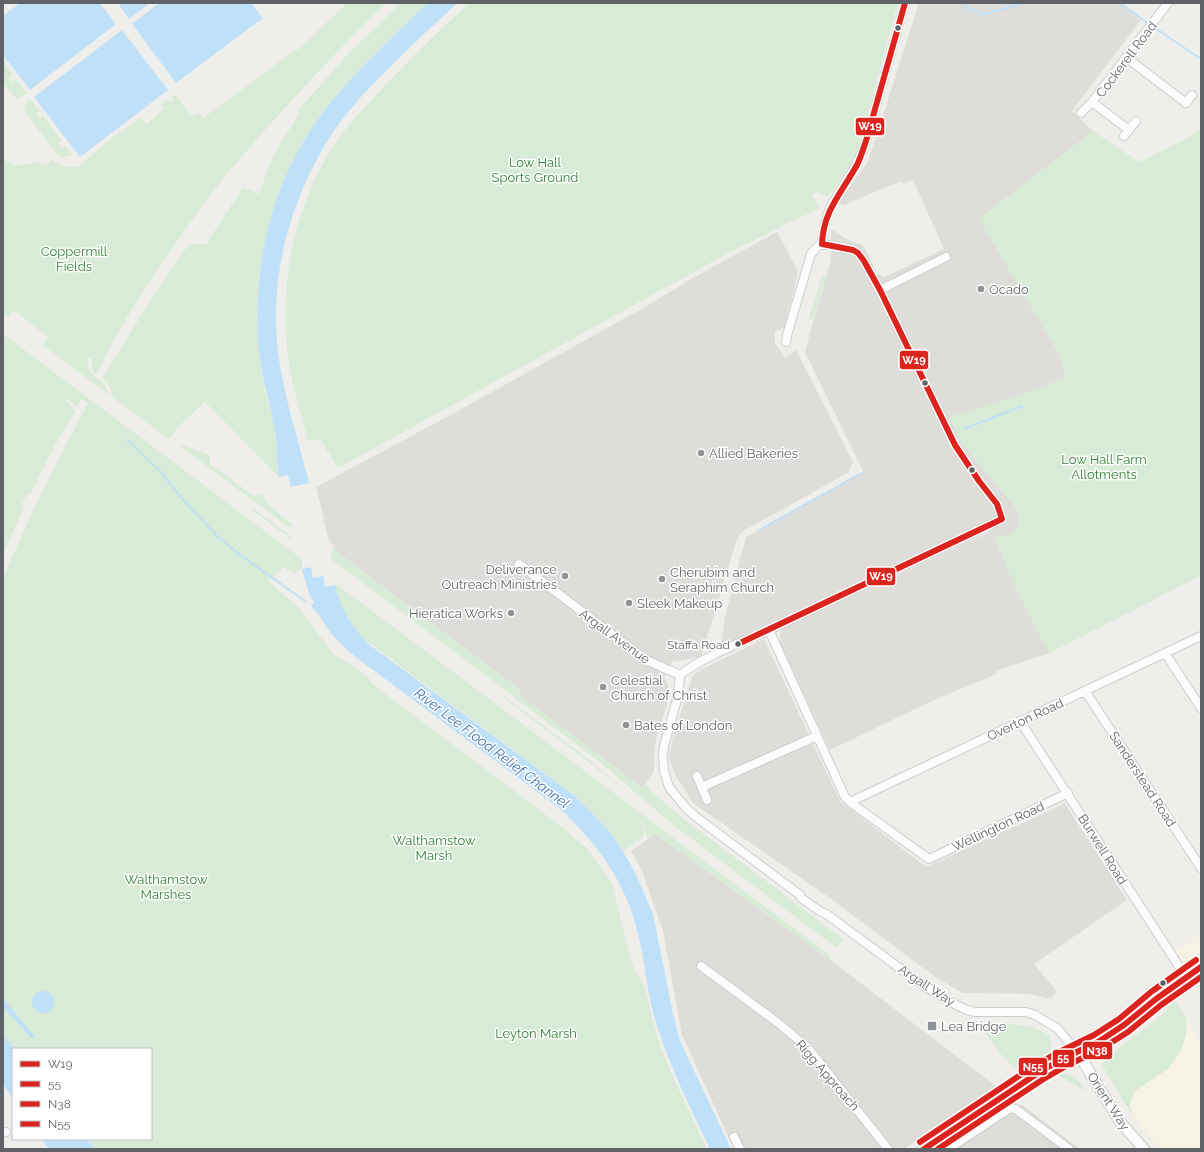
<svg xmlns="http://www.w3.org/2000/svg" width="1204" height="1152" viewBox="0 0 1204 1152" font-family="Raleway,sans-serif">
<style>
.commercial{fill:#f7f3e4}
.industrial{fill:#dfddda}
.green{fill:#d8ebd6}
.water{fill:#bfe0f9}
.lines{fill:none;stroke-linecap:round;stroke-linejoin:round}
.stream{stroke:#bfe0f9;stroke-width:2}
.minor-casing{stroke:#cbcccc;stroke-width:10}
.tertiary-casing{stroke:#cbcccc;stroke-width:12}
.primary-casing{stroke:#d7ceb8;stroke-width:15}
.minor{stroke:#fdfcfc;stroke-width:8}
.tertiary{stroke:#fdfcfc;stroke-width:10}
.primary{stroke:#f4f2e9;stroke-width:13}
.bus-1-casing{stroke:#fff;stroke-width:9}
.bus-2-casing{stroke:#fff;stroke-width:9}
.bus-3-casing{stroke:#fff;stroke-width:9}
.bus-4-casing{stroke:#fff;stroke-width:9}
.bus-1{stroke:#dc241f;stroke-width:6}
.bus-2{stroke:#dc241f;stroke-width:6}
.bus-3{stroke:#dc241f;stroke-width:6}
.bus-4{stroke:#dc241f;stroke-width:6}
.bus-dot{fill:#5f6368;stroke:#fff;stroke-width:1.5}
.poi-dot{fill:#919496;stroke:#fff;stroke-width:1.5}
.labels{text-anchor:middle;stroke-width:3;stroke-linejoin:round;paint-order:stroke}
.bus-label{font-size:12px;fill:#5f6368;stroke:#fff;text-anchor:end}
.street-label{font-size:13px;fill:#5f6368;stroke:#fff}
.park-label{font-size:13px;fill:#348238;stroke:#fff}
.poi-label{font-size:13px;fill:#5f6368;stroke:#fff;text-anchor:start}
.water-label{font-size:14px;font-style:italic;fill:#4174aa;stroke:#fff}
.line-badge{stroke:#fff;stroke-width:1.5}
.badge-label{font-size:11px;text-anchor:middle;font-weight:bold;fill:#fff}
</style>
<rect width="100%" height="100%" fill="#efeeea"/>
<!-- commercial -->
<path class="commercial" d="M 1201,934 L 1201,951 L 1183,963 L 1175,951 Z
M 1187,1019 L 1201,1041 L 1201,1149 L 1163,1149 L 1153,1141 L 1132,1115 L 1130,1104 L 1135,1091 L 1168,1069 L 1186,1034 Z"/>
<!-- industrial -->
<path class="industrial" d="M 919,3 L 1119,3 L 1141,20 L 1072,111 L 1093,131 L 979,219 L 1061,357 L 1066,377 L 1041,388 L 960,441 L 1017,509 L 1020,520 L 1018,528 L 1010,536 L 995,538 L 1016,589 L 1049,653 L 996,671 L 997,674 L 934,700 L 830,750 L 780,643 L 780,634 L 783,629 L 991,531 L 988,526 L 769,630 L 767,626 L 721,646 L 725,617 L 746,537 L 863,471 L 805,352 L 812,326 L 831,260 L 831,229 L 850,241 L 863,245 L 877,274 L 884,277 L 944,249 L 913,180 L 903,184 L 901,181 L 844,205 L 837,203 L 868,162 Z
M 777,232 L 798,271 L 785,327 L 775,332 L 775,343 L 785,358 L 796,350 L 853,462 L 849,472 L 740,533 L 735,545 L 701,657 L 672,662 L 664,678 L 668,684 L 668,702 L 656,738 L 654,754 L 654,772 L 643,788 L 518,694 L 520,690 L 340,554 L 329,541 L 316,487 L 456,412 L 645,307 L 691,279 Z
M 764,639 L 840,801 L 926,867 L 1062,805 L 1064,802 L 1127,900 L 1034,964 L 1057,992 L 1050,999 L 1031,994 L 963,993 L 934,976 L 827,896 L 693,803 L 676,776 L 669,759 L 673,737 L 693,675 L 702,669 Z
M 655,834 L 829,959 L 997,1087 L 904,1149 L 734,1149 L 682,1035 L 663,931 L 642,871 L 631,851 Z
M 1021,1104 L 1080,1149 L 953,1149 L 1006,1114 Z"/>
<!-- green -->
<path class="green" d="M 347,3 L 386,3 C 333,55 282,109 234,166 L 232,167 C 182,232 133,300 96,374 L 92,370 L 91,358 L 87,358 C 87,381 106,376 108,394 L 42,345 L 48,337 L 14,310 L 8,318 L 3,314 L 3,159 C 14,167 25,166 38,161 L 46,165 L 51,160 L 65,167 L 78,167 L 113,137 L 141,118 L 147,124 L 165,108 L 161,103 L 167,99 L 171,103 L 174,100 L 171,97 L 174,95 L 176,96 L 189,113 L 193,116 L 198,113 L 203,118 L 293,52 L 300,48 Z
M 401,3 L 428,3 C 393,36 357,70 327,107 C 276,173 251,260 258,343 C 259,359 262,375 265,391 C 268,403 272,414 274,426 C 278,443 276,460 279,477 L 205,402 L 177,428 L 169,439 L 111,396 C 112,388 108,384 102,379 L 145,309 L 183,252 L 190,244 L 206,244 L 242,189 L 245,188 L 259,194 C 265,177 270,161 279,145 C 285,133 298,122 300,108 L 350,52 Z
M 469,3 L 898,3 L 857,152 L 851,166 L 828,196 L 818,192 L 812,194 L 820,209 L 787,223 L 767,234 L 732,251 L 338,468 L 320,439 L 308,441 C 301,413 291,385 288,356 C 278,279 297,192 345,130 C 355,117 367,105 379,92 C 408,61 438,32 469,3 Z
M 3,61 L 13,75 L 9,79 L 12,82 L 16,79 L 27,93 L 23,96 L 18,98 L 14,97 L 3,83 Z
M 30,99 L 40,111 L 36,114 L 39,118 L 43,116 L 62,141 L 59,144 L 62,148 L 65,146 L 72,154 C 65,158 61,158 55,152 L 25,112 C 23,106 25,102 30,99 Z
M 1201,130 L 1201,576 L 1049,653 L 1016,589 L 995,537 C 1015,535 1023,531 1017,509 L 960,441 L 949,417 L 1041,388 L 1066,377 L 1061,357 L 979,219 L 1093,131 L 1139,162 L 1187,138 Z
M 822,275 L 826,276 L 813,320 L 809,318 Z
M 3,334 L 302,559 L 302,569 L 293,573 L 284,567 L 268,581 L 299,608 L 333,654 L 347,662 L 370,679 L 370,682 L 563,828 L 587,849 L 612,883 L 631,962 L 645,989 L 652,1018 L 661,1048 L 673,1077 L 707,1149 L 96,1149 L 86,1139 L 151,1139 L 151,1049 L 15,1049 L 3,1035 L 3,577 L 40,496 L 88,403 L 81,399 L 76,408 L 69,399 L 67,401 L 75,411 L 54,447 L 30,495 L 27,494 L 21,506 L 24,508 L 3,553 Z
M 182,445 L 210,455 L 210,464 L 254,496 L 261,494 L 270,506 L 292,524 L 292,529 L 181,447 Z
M 253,508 L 292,537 L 291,539 L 251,509 Z
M 334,547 L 340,554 L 521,690 L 518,694 L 523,698 L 643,788 L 646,784 L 650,788 L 649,789 L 685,820 L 843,939 L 837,948 L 672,824 L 600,762 L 331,559 L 332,549 Z
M 336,584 L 831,956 L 829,959 L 655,834 L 648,838 L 646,836 L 643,822 L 642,823 L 644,835 L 643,837 L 623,851 C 608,830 591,811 572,794 L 364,639 C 350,623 339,606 335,585 Z
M 501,694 L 587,758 L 623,788 L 500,695 Z
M 1174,998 L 1187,1019 L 1186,1034 L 1181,1051 L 1168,1069 L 1135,1091 L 1130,1104 L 1132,1115 L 1102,1065 L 1106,1059 L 1112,1054 L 1162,1015 Z
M 980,1023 C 1005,1026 1029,1020 1051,1037 L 1051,1050 L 1020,1071 C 1004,1062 989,1039 980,1023 Z
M 1066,1074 C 1075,1076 1081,1083 1085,1091 L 1058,1075 Z"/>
<!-- water -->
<path class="water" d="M 20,3 L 100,3 L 116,24 L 30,90 L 3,55 L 3,16 Z
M 118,3 L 150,3 L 129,19 Z
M 159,3 L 251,3 L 263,18 L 176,83 L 132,24 Z
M 428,3 L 457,3 C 415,43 370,82 335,129 C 324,145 315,162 307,179 C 281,237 270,297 279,359 C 285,401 299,442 309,483 L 291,487 L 288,475 L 279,477 C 276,460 278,443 274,426 C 269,397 259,370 258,340 C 253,256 275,174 327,107 C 357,70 393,36 428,3 Z
M 122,30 L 168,90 L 80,157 L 34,97 Z
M 311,567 L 313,578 L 323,576 L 325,587 L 335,585 C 340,609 353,629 371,646 L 572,794 L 586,807 L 611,833 L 630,863 L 637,877 L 653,914 L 673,1014 L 680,1041 L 731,1149 L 710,1149 C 691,1109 671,1069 657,1026 C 647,996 646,965 638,934 C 626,882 597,843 559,808 L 357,658 C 346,649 336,640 328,629 C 322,621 319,613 311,606 L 314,603 L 308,591 L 302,569 Z
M32 1002a11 11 0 1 1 22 0a11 11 0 1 1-22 0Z
M 3,998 L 35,1037 L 32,1039 L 3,1007 Z
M 3,1035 L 15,1049 L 13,1049 L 13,1098 L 3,1084 Z
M 41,1139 L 86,1139 L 96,1149 L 49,1149 Z"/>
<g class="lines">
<!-- stream -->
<path class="stream" d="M 962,3 L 968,9 L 985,14 L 1023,3
M 1120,3 L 1149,24
M 1152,26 L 1201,59
M 964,429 L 1022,406
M 127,440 L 160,471 L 184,501 L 218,537 L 243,557 L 305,601
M 761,529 L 862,473"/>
<!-- minor casing -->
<g class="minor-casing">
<path id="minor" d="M 1127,58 L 1186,103 L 1192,95
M 1092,102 L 1129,130
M 1081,113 L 1092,102 L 1168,3
M 1124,136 L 1136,121
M 822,244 C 822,230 826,217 832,204 L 858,163 L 866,141 L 905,3
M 880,290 L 946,257
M 519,564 L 646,660 L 680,675
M 769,630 L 845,797 L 854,805 L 929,859 L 1068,793
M 1165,653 L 1201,708
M 680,675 C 707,654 749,640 780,625 C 854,590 928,554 1002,519 L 997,504 L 979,481 L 955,445 L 880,290 L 864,261 L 858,253 L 853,250 L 829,245 L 819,245 L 811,254 L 787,335 L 786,342
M 680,675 L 678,696 L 664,746 L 663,755 L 664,771 L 669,787 L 686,808 L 696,817 L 800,895 L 801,898 L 821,912 L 825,913 L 917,981 L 948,1001 L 967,1010 L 975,1012 L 1026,1012 L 1035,1015 L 1057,1028 L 1077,1052
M 1085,691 L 1201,868
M 1020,721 L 1186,977
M 697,776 L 707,800
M 702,787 L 817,736
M 850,802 L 1201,636
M 701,966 L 777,1022 L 808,1048 L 888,1149
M 1194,972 L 1201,982
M 3,1133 L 6,1132
M 734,1137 L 740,1149
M 948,1149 L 1009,1109 L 1013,1108 L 1017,1110 L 1069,1149"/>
</g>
<!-- tertiary casing -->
<g class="tertiary-casing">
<path id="tertiary" d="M 1077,1052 L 1121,1123 L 1144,1149"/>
</g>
<!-- primary casing -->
<g class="primary-casing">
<path id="primary" d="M 924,1149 L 1038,1073 L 1062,1059 L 1098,1042 L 1124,1025 L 1156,999 L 1201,967"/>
</g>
<!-- minor -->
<use href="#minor" class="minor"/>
<!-- tertiary -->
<use href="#tertiary" class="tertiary"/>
<!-- primary -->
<use href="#primary" class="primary"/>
<!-- bus-1 casing -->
<g class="bus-1-casing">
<path id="bus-1" d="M 822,244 C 823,211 842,192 857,165 C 861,157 863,149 866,141 L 905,3
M 738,644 L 1002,519 L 997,504 L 979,481 L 955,445 L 880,290 L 864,261 L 858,253 L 853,250 L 822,244"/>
</g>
<!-- bus-2 casing -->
<g class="bus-2-casing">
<path id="bus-2" d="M 924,1149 L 1038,1073 L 1062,1059 L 1098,1042 L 1124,1025 L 1156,999 L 1201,967"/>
</g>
<!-- bus-3 casing -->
<g class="bus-3-casing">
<path id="bus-3" d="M 938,1149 L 1042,1080 L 1066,1066 L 1101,1049 L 1128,1032 L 1161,1005 L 1201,977"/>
</g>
<!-- bus-4 casing -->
<g class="bus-4-casing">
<path id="bus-4" d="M 920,1142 L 1034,1066 L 1059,1052 L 1094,1035 L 1119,1019 L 1151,992 L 1196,960"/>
</g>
<!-- bus-1 -->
<use href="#bus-1" class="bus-1"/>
<!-- bus-2 -->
<use href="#bus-2" class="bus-2"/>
<!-- bus-3 -->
<use href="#bus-3" class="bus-3"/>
<!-- bus-4 -->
<use href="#bus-4" class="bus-4"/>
</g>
<!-- markers -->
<g class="bus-dot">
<circle cx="898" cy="28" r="3.5"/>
<circle cx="925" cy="383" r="3.5"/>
<circle cx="972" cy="470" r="3.5"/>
<circle cx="738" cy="644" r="3.5"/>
<circle cx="1163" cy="983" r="3.5"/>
</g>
<g class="poi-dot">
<circle cx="981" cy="289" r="4"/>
<circle cx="701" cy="453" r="4"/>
<circle cx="565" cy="576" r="4"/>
<circle cx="662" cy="579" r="4"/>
<circle cx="629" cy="603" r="4"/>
<circle cx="511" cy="613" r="4"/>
<circle cx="603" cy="687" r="4"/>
<circle cx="626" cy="725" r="4"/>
<rect x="927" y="1021" width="10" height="10" rx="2"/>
</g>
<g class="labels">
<!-- bus labels -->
<g class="bus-label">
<text x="730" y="649">Staffa Road</text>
</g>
<!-- street labels -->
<g class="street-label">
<text transform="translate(1126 59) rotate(-53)" y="5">Cockerell Road</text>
<text transform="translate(615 636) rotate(36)" y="5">Argall Avenue</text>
<text transform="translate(1025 719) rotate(-25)" y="5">Overton Road</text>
<text transform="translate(1143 779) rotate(57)" y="5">Sanderstead Road</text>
<text transform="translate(998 826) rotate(-25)" y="5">Wellington Road</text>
<text transform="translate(1103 849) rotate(58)" y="5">Burwell Road</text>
<text transform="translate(927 985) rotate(33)" y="5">Argall Way</text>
<text transform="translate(828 1075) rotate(49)" y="5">Rigg Approach</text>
<text transform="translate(1109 1101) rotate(57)" y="5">Orient Way</text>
</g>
<!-- park labels -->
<g class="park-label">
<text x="535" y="167">Low Hall<tspan x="535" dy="15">Sports Ground</tspan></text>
<text x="74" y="256">Coppermill<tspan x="74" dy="15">Fields</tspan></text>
<text x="1104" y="464">Low Hall Farm<tspan x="1104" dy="15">Allotments</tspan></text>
<text x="434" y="845">Walthamstow<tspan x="434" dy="15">Marsh</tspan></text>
<text x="166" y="884">Walthamstow<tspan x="166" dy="15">Marshes</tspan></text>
<text x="536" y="1038">Leyton Marsh</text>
</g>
<!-- poi labels -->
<g class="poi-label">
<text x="989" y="294">Ocado</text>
<text x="709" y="458">Allied Bakeries</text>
<text x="557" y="574" text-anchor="end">Deliverance<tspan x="557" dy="15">Outreach Ministries</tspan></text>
<text x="670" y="577">Cherubim and<tspan x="670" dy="15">Seraphim Church</tspan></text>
<text x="637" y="608">Sleek Makeup</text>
<text x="503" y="618" text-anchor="end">Hieratica Works</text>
<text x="611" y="685">Celestial<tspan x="611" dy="15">Church of Christ</tspan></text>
<text x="634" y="730">Bates of London</text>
<text x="941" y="1031">Lea Bridge</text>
</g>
<!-- water labels -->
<g class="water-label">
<text transform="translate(492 748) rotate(37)" y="5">River Lee Flood Relief Channel</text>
</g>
</g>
<g class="line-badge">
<rect x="855" y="117" width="30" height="19" rx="4" fill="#dc241f"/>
<rect x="899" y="350" width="30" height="20" rx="4" fill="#dc241f"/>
<rect x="866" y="567" width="30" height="19" rx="4" fill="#dc241f"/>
<rect x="1082" y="1041" width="31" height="19" rx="4" fill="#dc241f"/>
<rect x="1052" y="1049" width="23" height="19" rx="4" fill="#dc241f"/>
<rect x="1018" y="1057" width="30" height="19" rx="4" fill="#dc241f"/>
</g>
<g class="badge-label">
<text x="870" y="130">W19</text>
<text x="914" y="364">W19</text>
<text x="881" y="580">W19</text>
<text x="1097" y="1055">N38</text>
<text x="1063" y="1062">55</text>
<text x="1033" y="1071">N55</text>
</g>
<!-- border -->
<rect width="1204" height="1152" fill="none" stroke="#5f6368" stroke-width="8"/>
<!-- legend -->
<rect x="12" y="1048" width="140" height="92" fill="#ffffff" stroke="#bfc1c3"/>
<rect x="20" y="1061" width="20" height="6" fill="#dc241f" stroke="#bfc1c3"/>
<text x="48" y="1068" font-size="12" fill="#5f6368">W19</text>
<rect x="20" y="1081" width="20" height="6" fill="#dc241f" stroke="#bfc1c3"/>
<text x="48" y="1088" font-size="12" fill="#5f6368">55</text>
<rect x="20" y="1101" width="20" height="6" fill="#dc241f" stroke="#bfc1c3"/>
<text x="48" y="1108" font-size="12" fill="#5f6368">N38</text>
<rect x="20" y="1121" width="20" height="6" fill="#dc241f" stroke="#bfc1c3"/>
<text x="48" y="1128" font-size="12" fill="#5f6368">N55</text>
</svg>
